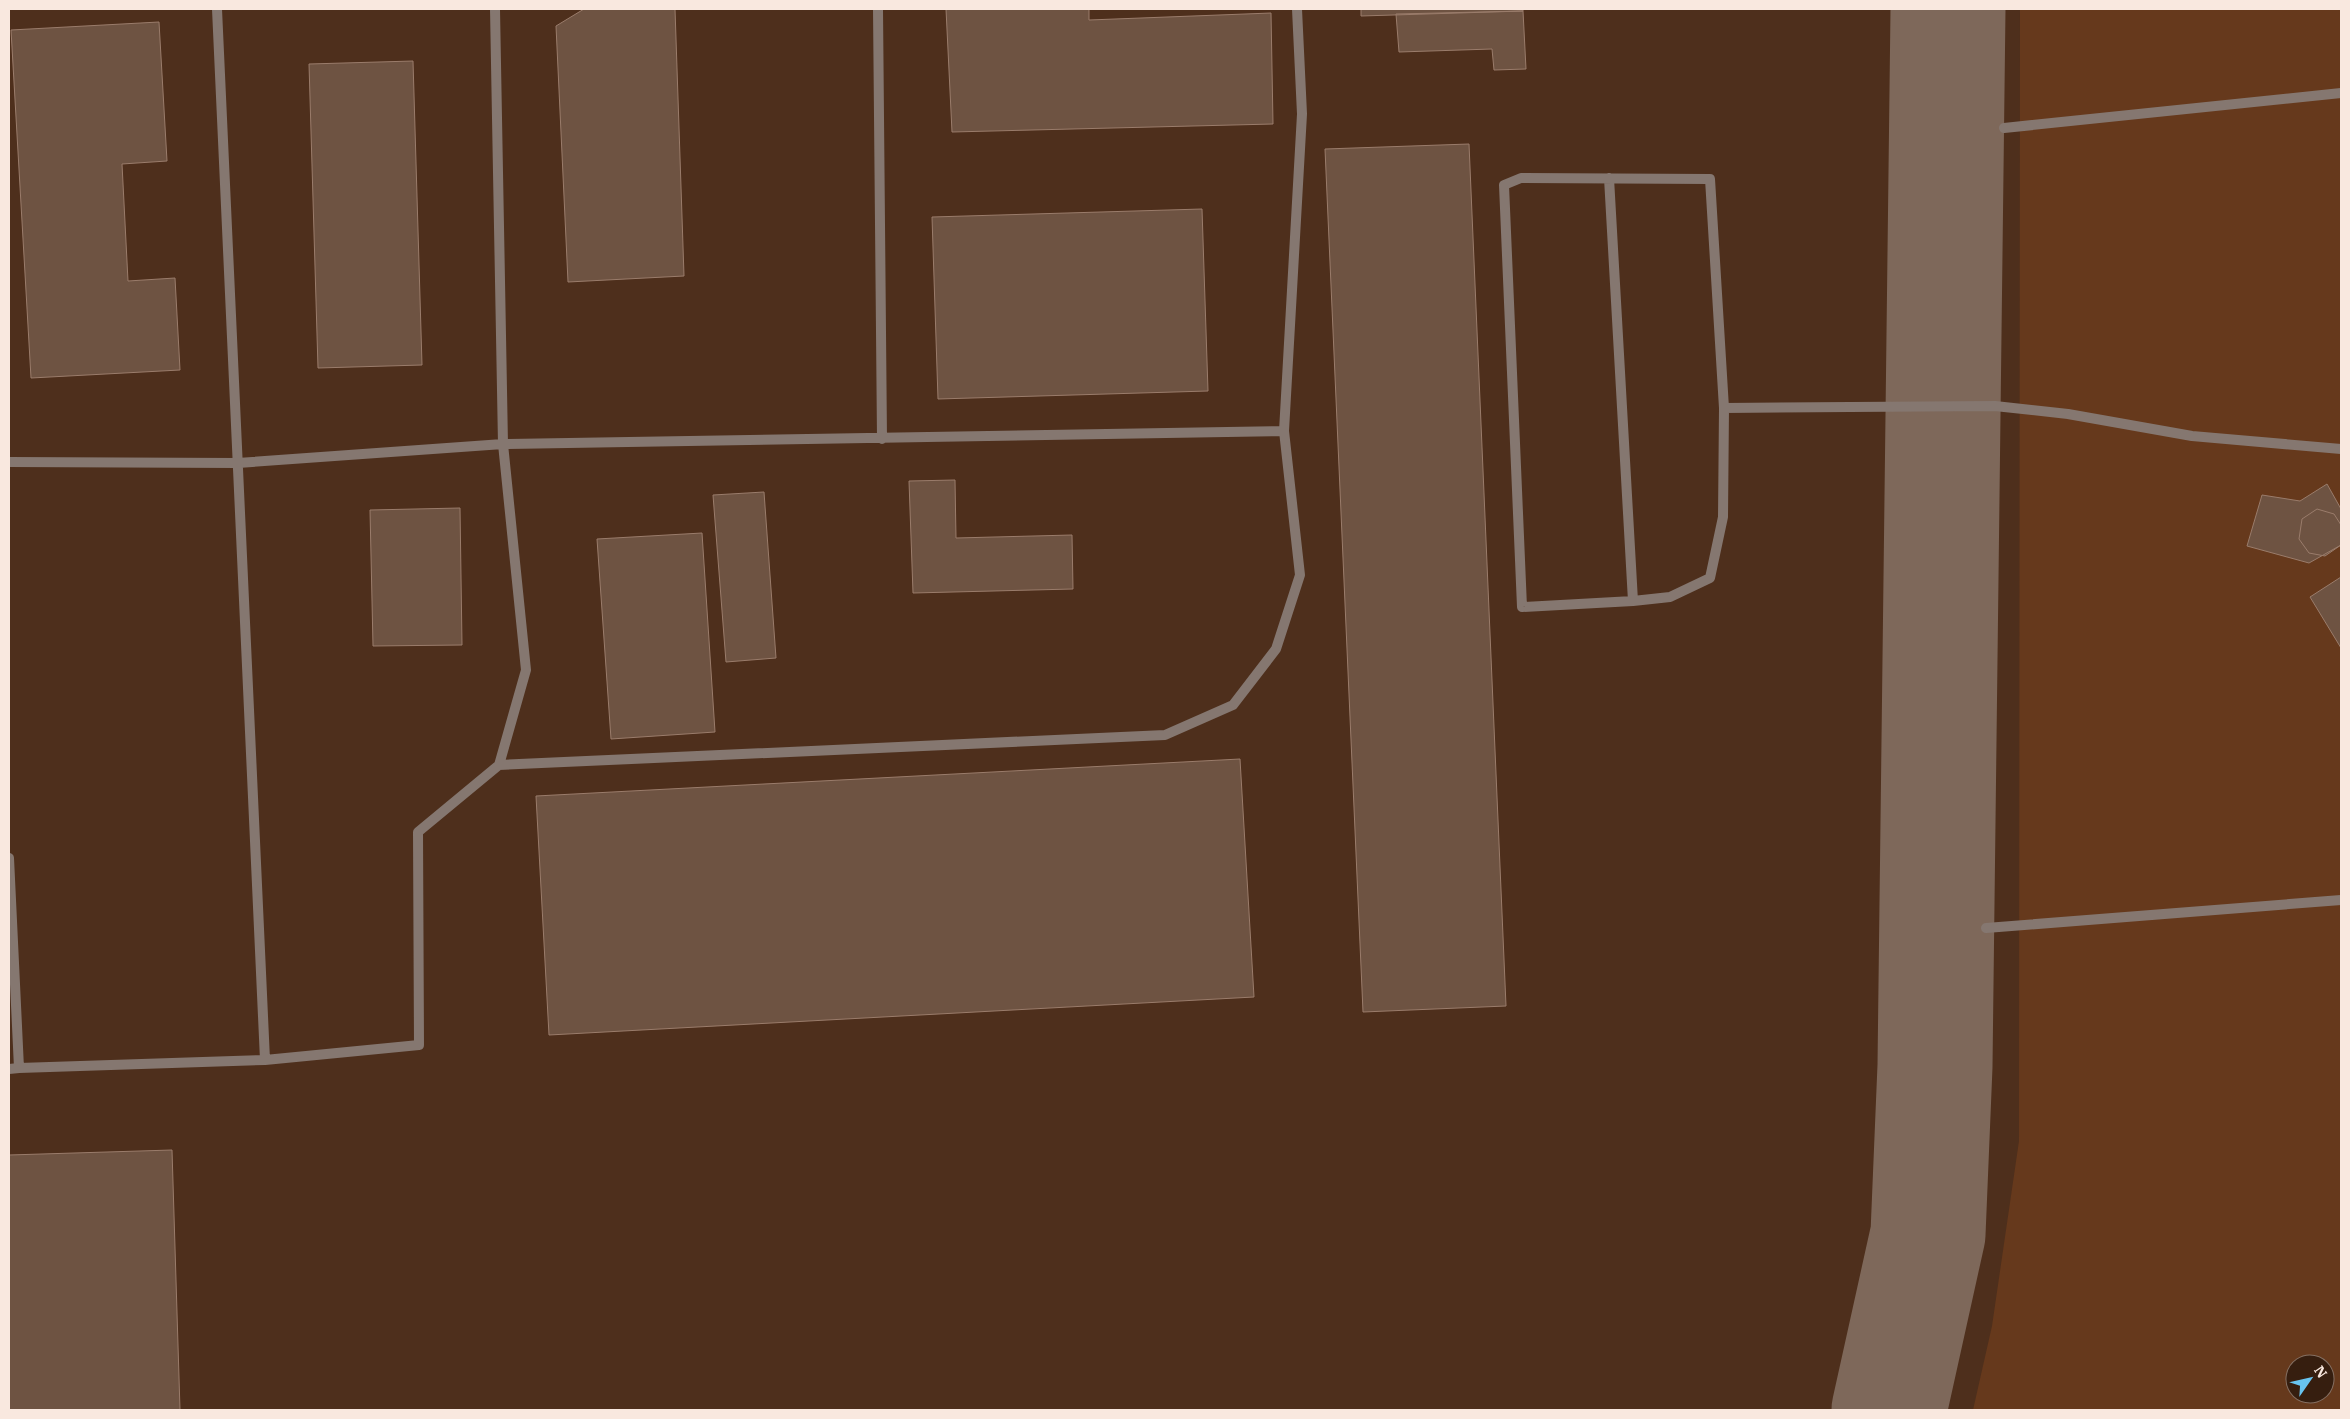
<svg xmlns="http://www.w3.org/2000/svg" width="2350" height="1419" viewBox="0 0 2350 1419" font-family="'IBM Plex Serif',serif">
<style>
.built{fill:#4e2f1c;fill-rule:evenodd}
.green{fill:#66391c;fill-rule:evenodd}
.lines{fill:none;stroke-linecap:round;stroke-linejoin:round}
.taxiway{stroke:#7e685a;stroke-width:115}
.building{fill:#6e5342;stroke:#9a7c6b}
.lane{stroke:#857770;stroke-width:10}
</style>
<rect width="100%" height="100%" fill="#402718"/>
<!-- built -->
<path class="built" d="M 9,9 L 2341,9 L 2341,1410 L 9,1410 ZM 2295,1364 L 2325,1364 L 2325,1394 L 2295,1394 Z"/>
<!-- green -->
<path class="green" d="M 2020,9 L 2341,9 L 2341,1410 L 1973,1410 L 1992,1326 L 2019,1141 ZM 2295,1364 L 2325,1364 L 2325,1394 L 2295,1394 Z"/>
<g class="lines">
<!-- taxiway -->
<path class="taxiway" d="M 1889,1410 L 1928,1234 L 1935,1066 L 1948,9"/>
</g>
<!-- building -->
<path class="building" d="M 584,9 L 675,9 L 684,276 L 568,282 L 556,26 Z
M 946,9 L 1089,9 L 1089,20 L 1271,13 L 1273,124 L 952,132 Z
M 1361,9 L 1523,9 L 1523,11 L 1361,16 Z
M 1523,11 L 1526,69 L 1494,70 L 1492,49 L 1399,52 L 1396,14 Z
M 159,22 L 167,161 L 122,164 L 128,281 L 175,278 L 180,370 L 31,378 L 11,30 Z
M 413,61 L 422,365 L 318,368 L 309,64 Z
M 1469,144 L 1506,1006 L 1363,1012 L 1325,149 Z
M 1202,209 L 1208,391 L 938,399 L 932,217 Z
M 955,480 L 956,538 L 1072,535 L 1073,589 L 913,593 L 909,481 Z
M 2327,484 L 2341,509 L 2341,545 L 2309,563 L 2247,546 L 2262,495 L 2300,501 Z
M 764,492 L 776,658 L 726,662 L 713,495 Z
M 460,508 L 462,645 L 373,646 L 370,510 Z
M 2317,509 L 2334,514 L 2341,525 L 2341,545 L 2325,556 L 2309,553 L 2299,539 L 2302,519 Z
M 702,533 L 715,732 L 611,739 L 597,539 Z
M 2341,577 L 2341,648 L 2310,597 Z
M 1240,759 L 1254,997 L 549,1035 L 536,796 Z
M 172,1150 L 180,1410 L 9,1410 L 9,1155 Z"/>
<g class="lines">
<!-- lane -->
<path class="lane" d="M 217,9 L 265,1060
M 878,9 L 882,439
M 2004,128 L 2341,93
M 1609,178 L 1633,601 L 1522,607 L 1504,185 L 1521,178 L 1710,179 L 1724,408 L 1995,406 L 2068,414 L 2192,436 L 2341,449
M 9,462 L 238,463 L 503,444 L 1284,431
M 1633,601 L 1670,597 L 1710,578 L 1723,517 L 1724,408
M 499,765 L 1165,735 L 1233,705 L 1276,649 L 1300,575 L 1284,431 L 1302,114 L 1297,9
M 9,858 L 19,1068 L 265,1060 L 419,1045 L 418,832 L 499,765 L 526,670 L 503,444 L 495,9
M 1986,928 L 2341,900
M 9,1069 L 19,1068"/>
</g>
<!-- border -->
<rect width="2350" height="1419" fill="none" stroke="#f9e8df" stroke-width="20"/>
<!-- north arrow -->
<g transform="translate(2310 1379) rotate(56)"><circle r="24" fill="#361e0f" stroke="#846f62"/>
<path d="M0-4L9 19L0 12L-9 19Z" fill="#68c4f0"/>
<text y="-8" font-size="14" font-weight="bold" text-anchor="middle" fill="#f9e8df">N</text>
</g>
</svg>
